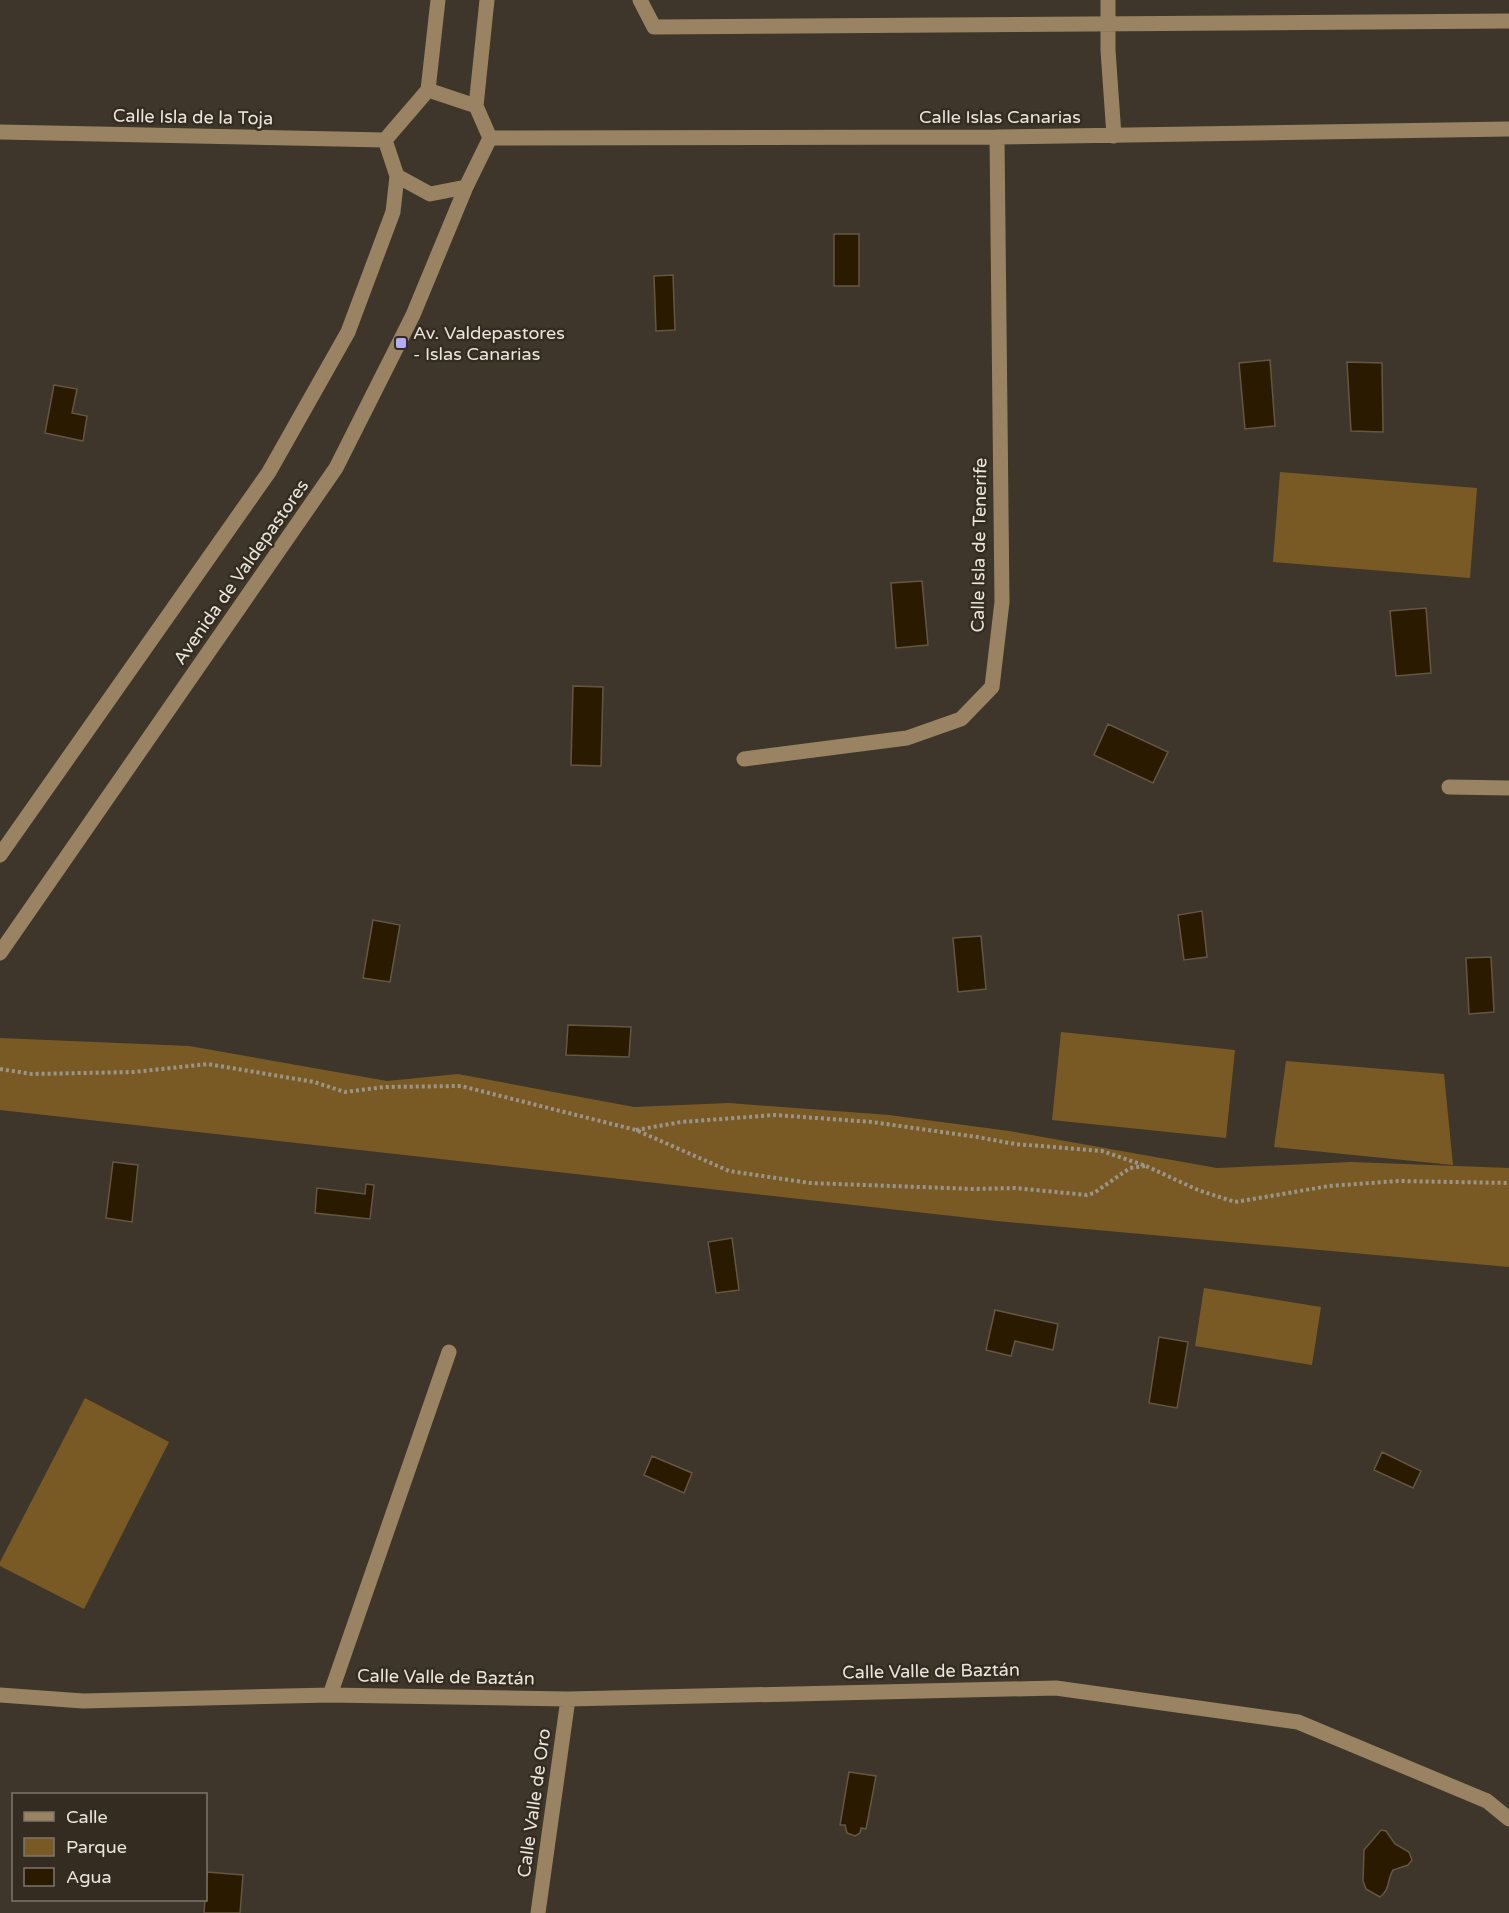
<svg xmlns="http://www.w3.org/2000/svg" width="1509" height="1913" viewBox="0 0 1509 1913" font-family="'Varela Round',sans-serif">
<style>
.green{fill:#7a5a24}
.water{fill:#2a1a00;stroke:#645742;stroke-width:1.5}
.lines{fill:none;stroke-linecap:round;stroke-linejoin:round}
.path{stroke:#9a948a;stroke-width:4;stroke-dasharray:3 3;stroke-linecap:butt}
.minor{stroke:#998362;stroke-width:15}
.poi-dot{fill:#b3adf9;stroke:#342c20;stroke-width:2}
.labels{text-anchor:middle;stroke-width:5;stroke-linejoin:round;paint-order:stroke}
.street-label{font-size:18px;fill:#eae5dd;stroke:#342c20}
.poi-label{font-size:18px;fill:#eae5dd;stroke:#342c20;text-anchor:start}
</style>
<rect width="100%" height="100%" fill="#3e362a"/>
<!-- green -->
<path class="green" d="M 1280,472 L 1477,488 L 1470,578 L 1273,562 Z
M 1061,1032 L 1235,1050 L 1226,1138 L 1052,1120 Z
M 0,1038 L 189,1046 L 387,1081 L 458,1074 L 634,1107 L 729,1103 L 889,1115 L 1009,1131 L 1217,1168 L 1351,1162 L 1509,1168 L 1509,1267 L 997,1221 L 0,1110 Z
M 1286,1061 L 1444,1074 L 1453,1165 L 1274,1147 Z
M 1204,1288 L 1321,1307 L 1312,1365 L 1195,1346 Z
M 85,1398 L 169,1442 L 84,1609 L 0,1566 L 0,1562 Z"/>
<!-- water -->
<path class="water" d="M 834,234 L 859,234 L 859,286 L 834,286 Z
M 673,275 L 675,330 L 656,331 L 654,276 Z
M 1270,360 L 1275,426 L 1245,429 L 1239,363 Z
M 1347,362 L 1382,363 L 1383,432 L 1351,431 Z
M 54,385 L 77,389 L 72,413 L 87,416 L 83,441 L 45,433 Z
M 922,581 L 928,645 L 896,648 L 891,583 Z
M 1426,608 L 1431,673 L 1396,676 L 1390,611 Z
M 573,686 L 603,687 L 601,766 L 571,765 Z
M 1108,724 L 1168,752 L 1153,783 L 1094,755 Z
M 1202,911 L 1207,957 L 1184,960 L 1178,915 Z
M 373,920 L 400,925 L 390,982 L 363,978 Z
M 981,936 L 986,989 L 958,992 L 953,938 Z
M 1491,957 L 1494,1012 L 1469,1014 L 1466,958 Z
M 568,1025 L 631,1027 L 629,1057 L 566,1055 Z
M 113,1162 L 138,1165 L 132,1222 L 106,1218 Z
M 366,1184 L 374,1185 L 370,1219 L 315,1213 L 317,1188 L 365,1194 Z
M 732,1238 L 739,1290 L 716,1293 L 708,1242 Z
M 995,1310 L 1058,1324 L 1053,1350 L 1015,1341 L 1011,1356 L 986,1350 Z
M 1159,1337 L 1188,1342 L 1177,1408 L 1149,1403 Z
M 1382,1452 L 1421,1471 L 1413,1488 L 1374,1470 Z
M 652,1456 L 692,1473 L 684,1493 L 644,1475 Z
M 849,1772 L 876,1776 L 866,1829 L 861,1828 L 860,1833 L 855,1836 L 847,1833 L 845,1825 L 840,1825 Z
M 1381,1830 L 1386,1831 L 1395,1844 L 1409,1852 L 1412,1860 L 1408,1865 L 1393,1870 C 1387,1880 1390,1890 1380,1897 L 1366,1889 L 1363,1881 L 1364,1850 Z
M 207,1872 L 243,1875 L 240,1913 L 204,1913 Z"/>
<g class="lines">
<!-- path -->
<path class="path" d="M 0,1069 L 32,1074 L 134,1072 L 208,1064 L 314,1082 L 345,1092 L 384,1087 L 461,1086 L 636,1130 L 729,1171 L 810,1183 L 974,1189 L 1015,1188 L 1087,1195 L 1094,1193 L 1130,1168 L 1146,1166
M 636,1130 L 681,1122 L 775,1115 L 872,1122 L 977,1137 L 1015,1144 L 1102,1151 L 1146,1166 L 1198,1190 L 1235,1202 L 1329,1186 L 1398,1181 L 1509,1183"/>
<!-- minor -->
<path class="minor" d="M 640,0 L 654,27 L 1509,21
M 1108,0 L 1108,50 L 1114,136
M 428,90 L 438,0
M 428,90 L 476,106 L 490,138
M 476,106 L 487,0
M 0,132 L 385,140
M 490,138 L 997,137 L 1509,129
M 385,140 L 397,176 L 430,194 L 466,187
M 385,140 L 428,90
M 744,759 L 907,738 L 961,719 L 992,687 L 1002,602 L 997,137
M 1449,787 L 1509,788
M 0,855 L 269,472 L 348,332 L 393,212 L 397,176
M 0,953 L 336,468 L 413,315 L 466,187 L 490,138
M 0,1695 L 83,1701 L 330,1695 L 568,1699 L 1056,1688 L 1298,1722 L 1487,1801 L 1509,1819
M 330,1695 L 449,1352
M 538,1913 L 568,1699"/>
</g>
<!-- markers -->
<rect class="poi-dot" x="395" y="337" width="12" height="12" rx="3"/>
<g class="labels">
<!-- street labels -->
<g class="street-label">
<text transform="translate(193 117) rotate(1)" y="6">Calle Isla de la Toja</text>
<text x="1000" y="123">Calle Islas Canarias</text>
<text transform="translate(979 545) rotate(-89)" y="6">Calle Isla de Tenerife</text>
<text transform="translate(241 572) rotate(-55)" y="6">Avenida de Valdepastores</text>
<text transform="translate(931 1671) rotate(-1)" y="6">Calle Valle de Baztán</text>
<text transform="translate(446 1677) rotate(1)" y="6">Calle Valle de Baztán</text>
<text transform="translate(534 1803) rotate(-82)" y="6">Calle Valle de Oro</text>
</g>
<!-- poi labels -->
<g class="poi-label">
<text x="413" y="339">Av. Valdepastores<tspan x="413" dy="21">- Islas Canarias</tspan></text>
</g>
</g>
<!-- legend -->
<rect x="12" y="1793" width="195" height="108" fill="#342c20" stroke="#7d766c" stroke-width="1.5"/>
<rect x="24" y="1812" width="30" height="9" fill="#998362" stroke="#7d766c" stroke-width="1.5"/>
<text x="66" y="1823" font-size="18" fill="#eae5dd">Calle</text>
<rect x="24" y="1838" width="30" height="18" fill="#7a5a24" stroke="#7d766c" stroke-width="1.5"/>
<text x="66" y="1853" font-size="18" fill="#eae5dd">Parque</text>
<rect x="24" y="1868" width="30" height="18" fill="#2a1a00" stroke="#7d766c" stroke-width="1.5"/>
<text x="66" y="1883" font-size="18" fill="#eae5dd">Agua</text>
</svg>
